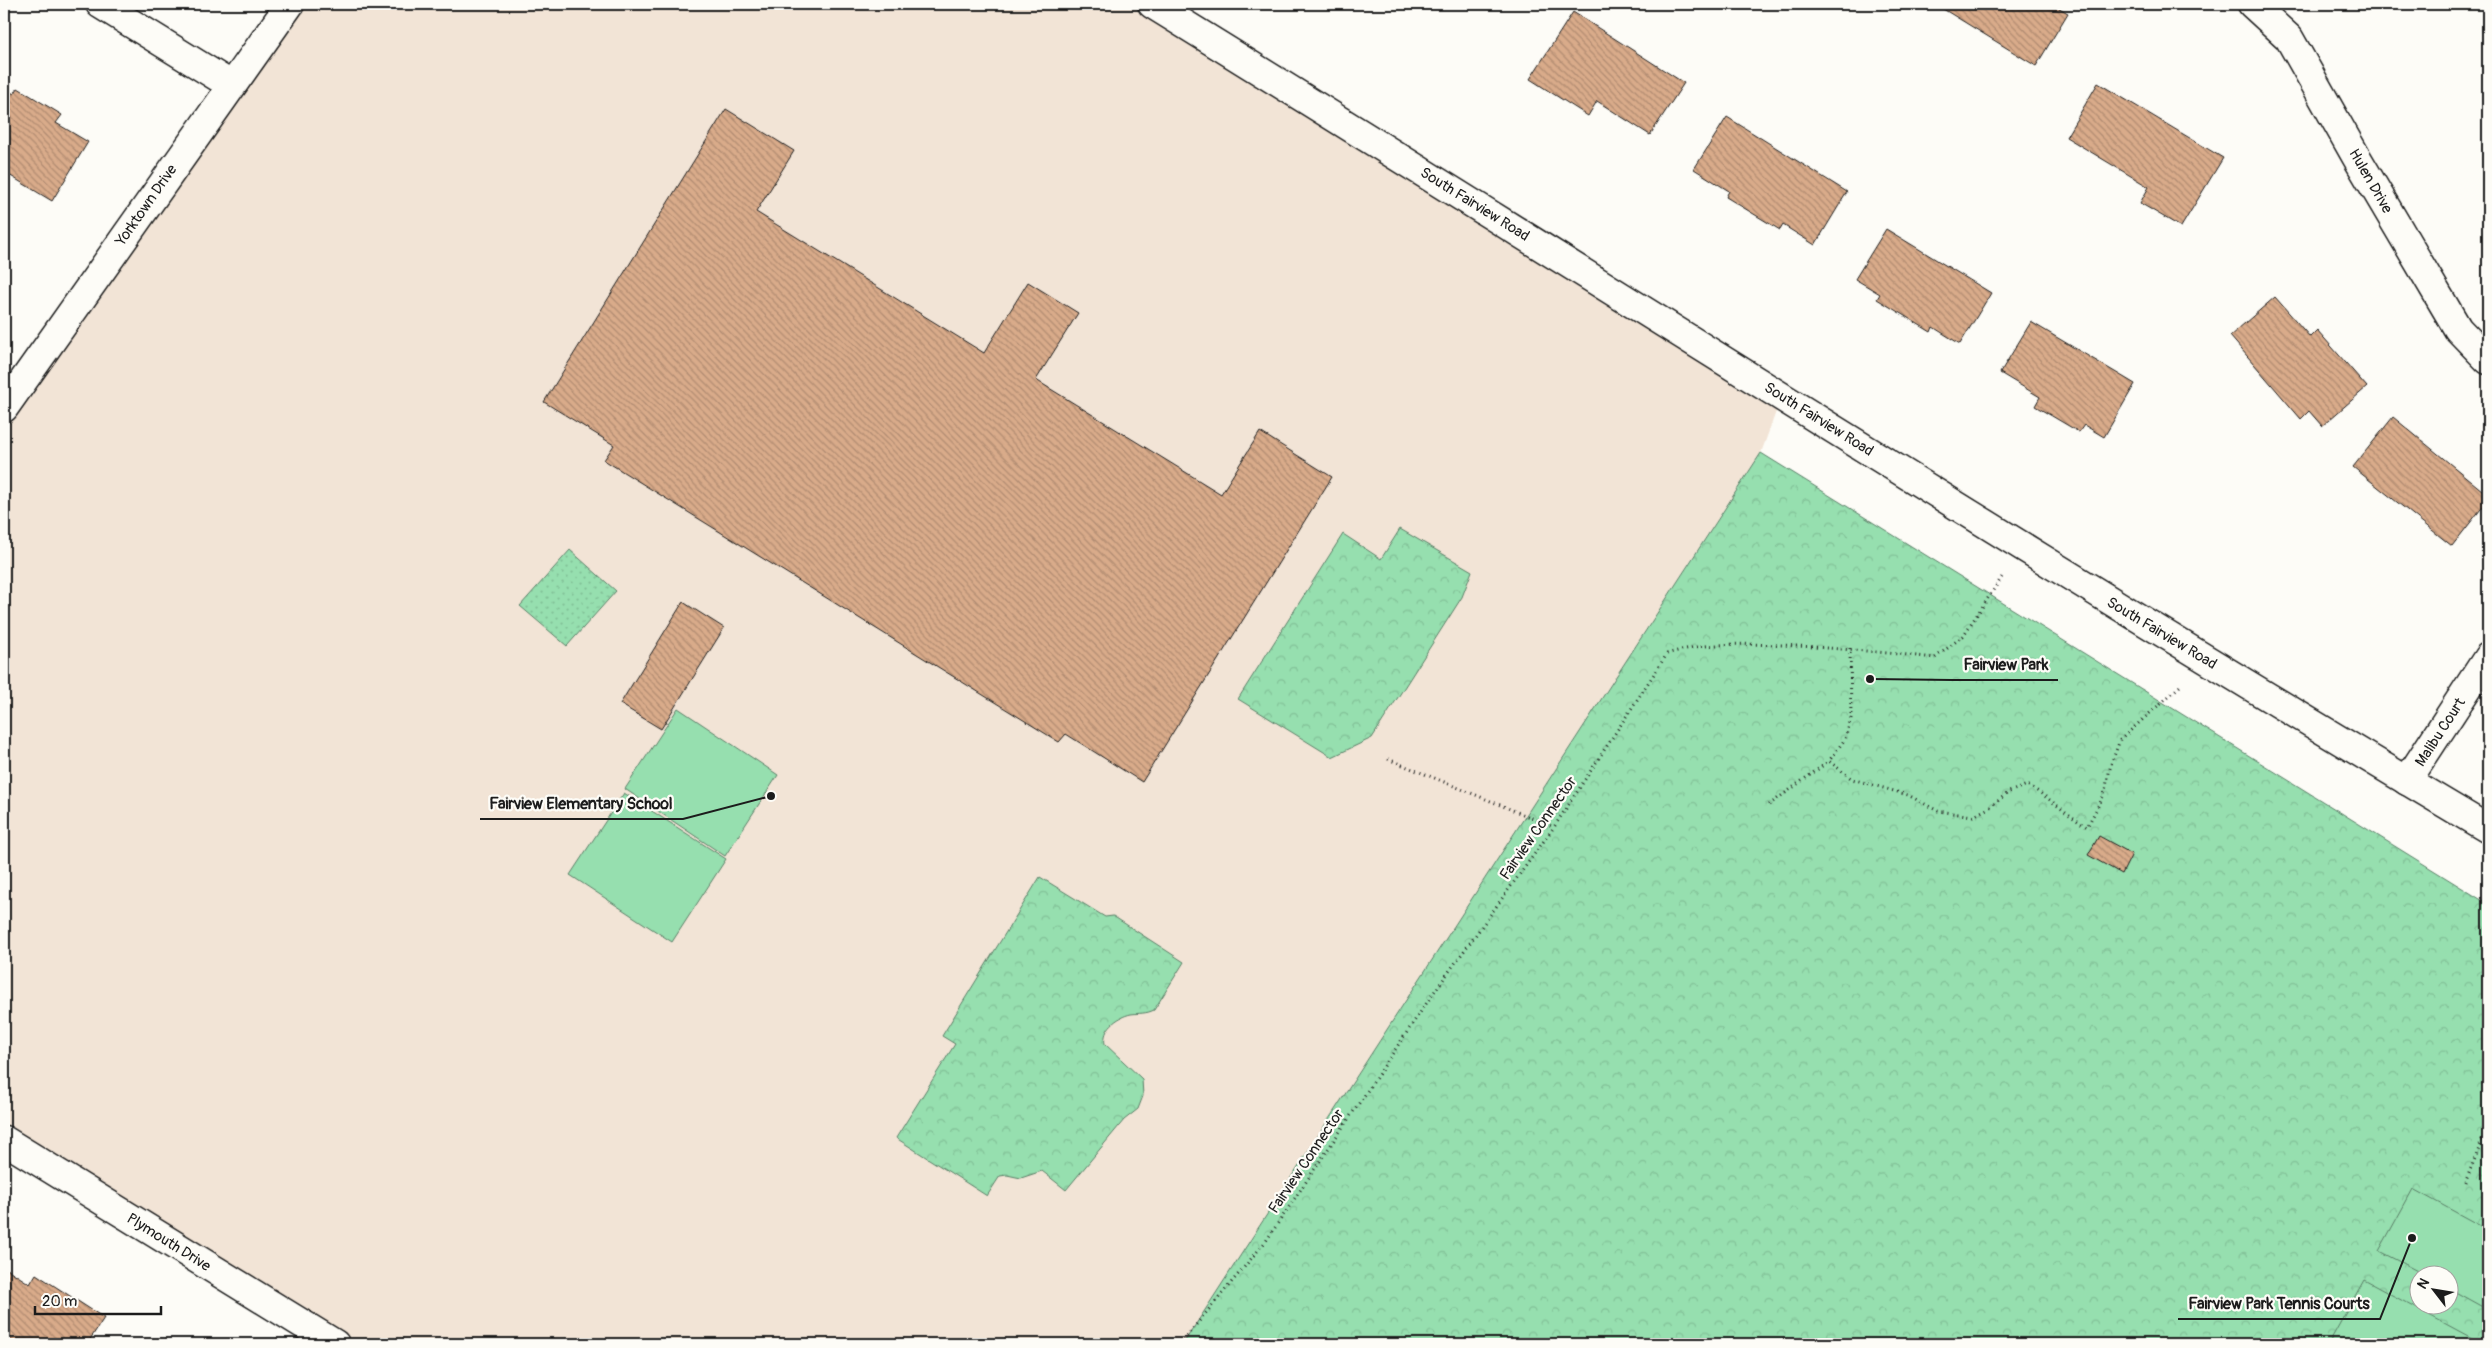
<svg xmlns="http://www.w3.org/2000/svg" width="2492" height="1348" viewBox="0 0 2492 1348" font-family="Pangolin,sans-serif">
<style>
.built{fill:#f2e4d6}
.grass{fill:url(#grass-dots);stroke:#597e66}
.park{fill:url(#park-crowns);stroke:#597e66;fill-rule:evenodd}
.pitch{fill:#96dfaf;stroke:#597e66}
.building{fill:url(#building-back-hatch);stroke:#1c1c1c}
.lines{fill:none;stroke-linecap:round;stroke-linejoin:round}
.street-casing{stroke:#1c1c1c;stroke-width:31}
.secondary-casing{stroke:#1c1c1c;stroke-width:31}
.path{stroke:#1c1c1c;stroke-width:3;stroke-dasharray:1 4;stroke-linecap:butt}
.street{stroke:#fdfcf7;stroke-width:28}
.secondary{stroke:#fdfcf7;stroke-width:28}
.labels{text-anchor:middle;stroke-width:4.5;stroke-linejoin:round;paint-order:stroke}
.street-label{font-size:15px;fill:#1c1c1c;stroke:#fdfcf7}
.leader{fill:none;stroke:#1c1c1c;stroke-width:2}
.callout-dot{fill:#1c1c1c;stroke:#fdfcf7;stroke-width:2}
.callout-label{font-size:16px;text-anchor:middle;font-weight:bold;fill:#1c1c1c;stroke:#fdfcf7;stroke-width:4.5;stroke-linejoin:round;paint-order:stroke}
</style>
<defs>
<pattern id="grass-dots" width="8" height="8" patternUnits="userSpaceOnUse" patternTransform="scale(1.25)"><rect width="8" height="8" fill="#96dfaf"/><path d="M2 2h.1M6 6h.1" fill="none" stroke="#81bf96" stroke-width="1.8" stroke-linecap="round"/></pattern>
<pattern id="park-crowns" width="20" height="18" patternUnits="userSpaceOnUse" patternTransform="scale(1.25)"><rect width="20" height="18" fill="#96dfaf"/><path d="M2 6a3 3 0 1 1 6 0M12 15a3 3 0 1 1 6 0" fill="none" stroke="#81bf96"/></pattern>
<pattern id="building-back-hatch" width="6" height="6" patternUnits="userSpaceOnUse" patternTransform="scale(1.25)"><rect width="6" height="6" fill="#d9ab8a"/><path d="M-1 5l2 2M0 0l6 6M5-1l2 2" fill="none" stroke="#af8a70"/></pattern>
</defs>
<rect width="100%" height="100%" fill="#fdfcf7"/>
<filter id="ink" filterUnits="userSpaceOnUse"><feTurbulence type="fractalNoise" baseFrequency=".02" numOctaves="2"/><feDisplacementMap in="SourceGraphic" scale="10" xChannelSelector="R" yChannelSelector="G"/><feConvolveMatrix kernelMatrix="1 2 1 2 8 2 1 2 1" color-interpolation-filters="sRGB"/></filter>
<g filter="url(#ink)">
<!-- built -->
<path class="built" d="M 290,4 L 1152,4 L 1782,395 L 1761,453 L 1183,1344 L 335,1344 L 4,1140 L 4,408 Z"/>
<!-- grass -->
<path class="grass" d="M 570,550 L 616,591 L 567,646 L 520,606 Z"/>
<!-- park -->
<path class="park" d="M 1761,453 L 2488,904 L 2488,1344 L 1183,1344 ZM 2420,1276 L 2450,1276 L 2450,1306 L 2420,1306 Z
M 1400,529 L 1472,571 L 1462,597 L 1372,738 L 1332,757 L 1238,699 L 1343,534 L 1381,559 Z
M 1040,877 L 1105,917 L 1113,916 L 1184,962 L 1154,1010 C 1146,1014 1139,1013 1131,1014 C 1117,1017 1102,1029 1105,1044 L 1142,1079 L 1143,1096 L 1138,1109 L 1124,1120 L 1066,1190 L 1042,1171 L 1021,1178 L 1007,1175 L 1000,1176 L 987,1196 L 896,1138 L 955,1044 L 942,1036 Z"/>
<!-- pitch -->
<path class="pitch" d="M 678,708 L 778,775 L 725,856 L 625,789 Z
M 624,793 L 726,859 L 672,942 L 570,875 Z
M 2413,1189 L 2488,1230 L 2488,1310 L 2450,1289 L 2450,1276 L 2425,1275 L 2379,1251 Z
M 2364,1280 L 2483,1344 L 2335,1344 L 2330,1341 Z"/>
<!-- building -->
<path class="building" d="M 1935,4 L 2052,4 L 2068,13 L 2036,66 Z
M 1573,12 L 1684,83 L 1650,135 L 1597,101 L 1588,116 L 1530,79 Z
M 2098,83 L 2223,158 L 2181,227 L 2140,203 L 2149,187 L 2066,137 Z
M 4,88 L 14,94 L 18,88 L 62,115 L 56,123 L 88,142 L 52,201 L 4,172 Z
M 726,109 L 794,151 L 756,212 L 984,353 L 1028,282 L 1078,313 L 1036,380 L 1221,494 L 1260,432 L 1332,477 L 1142,782 L 1066,734 L 1059,742 L 604,460 L 614,445 L 544,402 Z
M 1727,117 L 1847,192 L 1815,245 L 1783,225 L 1780,230 L 1726,197 L 1729,191 L 1694,169 Z
M 1886,229 L 1991,293 L 1960,344 L 1933,327 L 1931,332 L 1877,299 L 1880,294 L 1855,279 Z
M 2275,297 L 2310,337 L 2317,330 L 2367,387 L 2322,426 L 2309,411 L 2301,419 L 2230,336 Z
M 2031,322 L 2135,384 L 2104,437 L 2084,425 L 2079,432 L 2035,406 L 2040,397 L 2000,373 Z
M 2393,417 L 2488,495 L 2488,500 L 2452,546 L 2353,467 Z
M 683,602 L 724,628 L 661,729 L 620,704 Z
M 2099,836 L 2132,854 L 2122,874 L 2088,855 Z
M 4,1267 L 30,1284 L 36,1274 L 104,1318 L 87,1344 L 16,1344 L 4,1336 Z"/>
<g class="lines">
<!-- street casing -->
<g class="street-casing">
<path id="street" d="M 100,4 L 231,85
M 2252,4 L 2289,38 L 2357,158 L 2458,329 L 2488,360
M 4,408 L 290,4
M 2407,781 L 2488,657
M 4,1140 L 335,1344"/>
</g>
<!-- secondary casing -->
<g class="secondary-casing">
<path id="secondary" d="M 1152,4 C 1597,279 2038,562 2488,829"/>
</g>
<!-- path -->
<path class="path" d="M 1850,648 L 1851,718 L 1845,739 L 1829,761 L 1852,779 L 1908,795 L 1938,811 L 1973,816 L 1989,808 L 2009,792 L 2027,785 C 2049,797 2066,814 2087,827 L 2104,795 L 2111,764 L 2120,740 L 2180,686
M 1388,759 L 1554,827
M 1769,805 L 1829,761
M 2465,1183 L 2488,1126
M 1180,1344 L 1266,1241 L 1432,995 L 1554,827 L 1667,654 C 1703,642 1744,644 1781,645 C 1833,648 1883,652 1935,658 L 1963,636 L 2002,577"/>
<!-- street -->
<use href="#street" class="street"/>
<!-- secondary -->
<use href="#secondary" class="secondary"/>
</g>
</g>
<g class="labels">
<!-- street labels -->
<g class="street-label">
<text transform="translate(2371 181) rotate(60)" y="5">Hulen Drive</text>
<text transform="translate(1475 204) rotate(32)" y="5">South Fairview Road</text>
<text transform="translate(146 205) rotate(-55)" y="5">Yorktown Drive</text>
<text transform="translate(1819 419) rotate(32)" y="5">South Fairview Road</text>
<text transform="translate(2162 633) rotate(31)" y="5">South Fairview Road</text>
<text transform="translate(2440 732) rotate(-57)" y="5">Malibu Court</text>
<text transform="translate(1538 828) rotate(-55)" y="5">Fairview Connector</text>
<text transform="translate(1306 1161) rotate(-56)" y="5">Fairview Connector</text>
<text transform="translate(169 1242) rotate(32)" y="5">Plymouth Drive</text>
</g>
</g>
<!-- callouts -->
<path class="leader" d="M1870 679L1953 680H2058M771 796L683 819H480M2412 1238L2380 1319H2178"/>
<g class="callout-dot">
<circle cx="1870" cy="679" r="5"/>
<circle cx="771" cy="796" r="5"/>
<circle cx="2412" cy="1238" r="5"/>
</g>
<g class="callout-label">
<text x="2006" y="670">Fairview Park</text>
<text x="581" y="809">Fairview Elementary School</text>
<text x="2279" y="1309">Fairview Park Tennis Courts</text>
</g>
<!-- margin -->
<rect width="2492" height="1348" fill="none" stroke="#fdfcf7" stroke-width="20"/>
<rect x="10" y="10" width="2472" height="1328" fill="none" stroke="#1c1c1c" stroke-width="2" filter="url(#ink)"/>
<!-- north arrow -->
<g transform="translate(2434 1290) rotate(301)"><circle r="24" fill="#fdfcf7" stroke="#a3a29f"/>
<path d="M0-4L9 19L0 12L-9 19Z" fill="#1c1c1c"/>
<text y="-8" font-size="14" font-weight="bold" text-anchor="middle" fill="#1c1c1c">N</text>
</g>
<!-- scale -->
<path d="M35 1306v8h126v-8" fill="none" stroke="#1c1c1c" stroke-width="2.5"/>
<text x="42" y="1306" font-size="15" fill="#1c1c1c" stroke="#fdfcf7" stroke-width="4" paint-order="stroke">20 m</text>
</svg>
